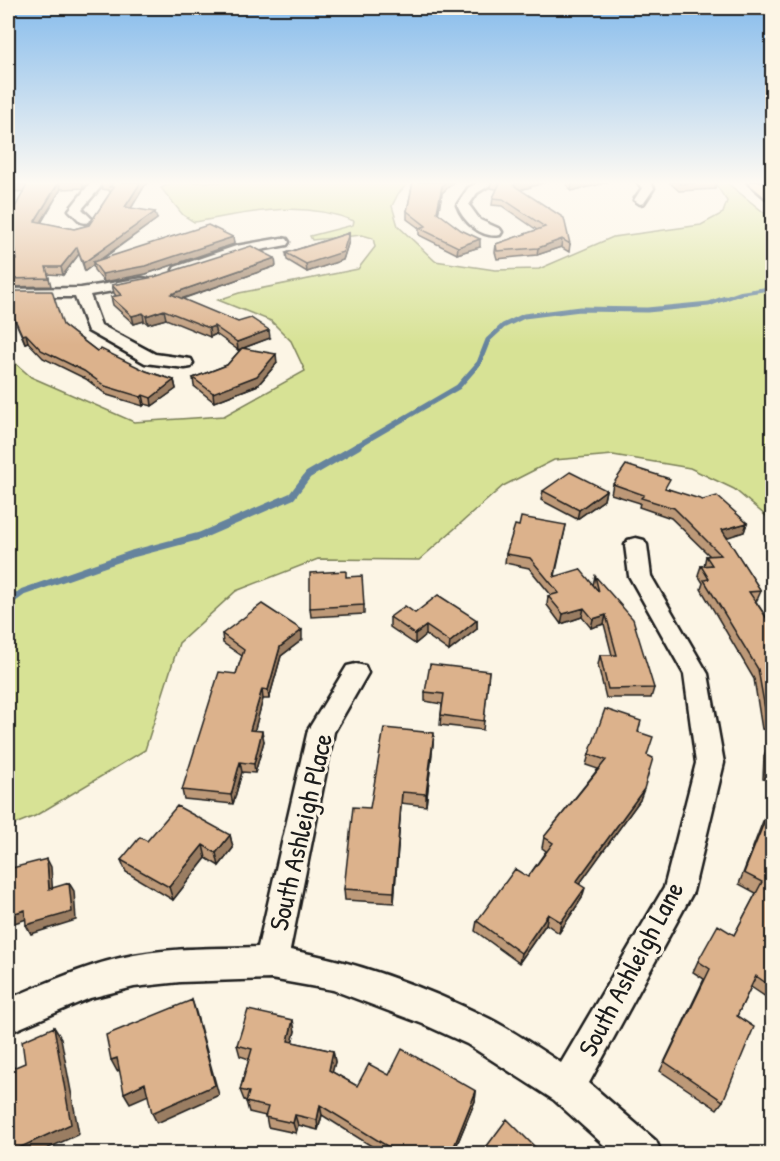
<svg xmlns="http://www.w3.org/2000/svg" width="780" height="1161" viewBox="0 0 780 1161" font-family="'Patrick Hand',sans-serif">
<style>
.green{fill:#d7e295;stroke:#7a7f58;stroke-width:1.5}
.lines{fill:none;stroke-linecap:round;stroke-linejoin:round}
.stream-far2{stroke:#65839d;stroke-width:4}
.stream-far1{stroke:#65839d;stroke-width:5}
.stream{stroke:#65839d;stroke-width:7}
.street-casing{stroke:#1c1c1c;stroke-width:5}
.primary-casing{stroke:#1c1c1c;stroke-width:5}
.street{fill:#fcf5e5;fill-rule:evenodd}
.primary{fill:#fbddab;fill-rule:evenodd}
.wall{fill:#bd9978;stroke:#1c1c1c;stroke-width:1.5}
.shaded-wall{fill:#9a7d62;stroke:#1c1c1c;stroke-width:1.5}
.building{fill:#dcb28c;stroke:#1c1c1c;stroke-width:1.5}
.labels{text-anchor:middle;stroke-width:6;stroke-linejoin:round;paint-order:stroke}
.near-street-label{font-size:27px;fill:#1c1c1c;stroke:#fcf5e5}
</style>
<rect width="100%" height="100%" fill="#fcf5e5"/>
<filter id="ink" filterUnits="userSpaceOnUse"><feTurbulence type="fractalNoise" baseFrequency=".0167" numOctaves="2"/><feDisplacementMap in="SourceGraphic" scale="12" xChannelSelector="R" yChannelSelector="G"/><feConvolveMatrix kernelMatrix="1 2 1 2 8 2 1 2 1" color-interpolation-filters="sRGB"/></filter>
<g filter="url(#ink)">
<!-- green -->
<path class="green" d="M 173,182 L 409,182 L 398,194 L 392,206 L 398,226 L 435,261 L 495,270 L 539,269 L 613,237 L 701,225 L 723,213 L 727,201 L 714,182 L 726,182 L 772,219 L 772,531 L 766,516 L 734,489 L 690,468 L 613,455 L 554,460 L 503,486 L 419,560 L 318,559 L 236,591 L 179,643 L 145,750 L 35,816 L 8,827 L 8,357 L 31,377 L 134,422 L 224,416 L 305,371 L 291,341 L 271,321 L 218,300 L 239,293 L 358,269 L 375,247 L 373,238 L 362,235 L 312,240 L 310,236 L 353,225 L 354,221 C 300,199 249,213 194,222 L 183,215 L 161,188 Z"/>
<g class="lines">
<!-- stream-far2 -->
<path class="stream-far2" d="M 721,300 L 741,293 L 772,288"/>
<!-- stream-far1 -->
<path class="stream-far1" d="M 355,447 L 458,387 L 479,363 L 488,340 L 503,326 L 524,316 L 580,309 L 647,310 L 709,304 L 725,298"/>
<!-- stream -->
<path class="stream" d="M 8,603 L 23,592 L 132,554 L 200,536 L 292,496 L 308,475 L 358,446"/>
<!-- street casing -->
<g class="street-casing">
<path id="street" d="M 91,182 L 105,182 L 82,209 L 92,219 L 86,223 L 81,222 L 69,210 Z
M 479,182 L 495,182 L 477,193 L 469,205 L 480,220 L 500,229 L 502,232 L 500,235 C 481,239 463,221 457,205 L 468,188 Z
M 637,182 L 650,182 L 654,188 L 644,203 L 640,204 L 634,200 L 642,188 Z
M 282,238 L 287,239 L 289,242 L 287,245 L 244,253 L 180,274 L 173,270 L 175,267 L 236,246 Z
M 143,278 L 148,279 L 150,282 L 148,285 L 90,295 L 101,325 L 155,354 L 191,359 L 193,363 L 191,367 L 185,368 L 145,363 L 88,331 L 75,297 L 8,297 L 8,289 L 81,288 Z
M 636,538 L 644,540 L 647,545 L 651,576 L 708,674 L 724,763 L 693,892 L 589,1083 L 656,1141 L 662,1154 L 614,1154 L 554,1100 L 467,1044 L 423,1024 L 333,990 L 271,979 L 180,982 L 134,987 L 90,998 L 8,1033 L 8,999 C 49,982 90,963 134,955 C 174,947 217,949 258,947 L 308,730 L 347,666 L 356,664 L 365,666 L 368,673 L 334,732 L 290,950 C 358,962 428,988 490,1019 C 515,1032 538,1048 561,1063 L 664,888 L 696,763 L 684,674 L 629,576 L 625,545 L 628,540 Z"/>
</g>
<!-- primary casing -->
<g class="primary-casing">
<path id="primary" d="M 747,182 L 768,182 L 772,186 L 772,199 L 766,198 Z"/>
</g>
<!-- street -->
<use href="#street" class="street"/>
<!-- primary -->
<use href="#primary" class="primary"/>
</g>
<!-- wall -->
<path class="wall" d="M 8,182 L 89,182 L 83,188 L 61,189 L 41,223 L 74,229 L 89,225 L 110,193 L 109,190 L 102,189 L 100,182 L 150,182 L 145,185 L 131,208 L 157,219 L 101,260 L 233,237 L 234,244 L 146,274 L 104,282 L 94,270 L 93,265 L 85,271 L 79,254 L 63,275 L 48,274 L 51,286 L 8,287 L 8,256 L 17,260 L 24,192 L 9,191 Z
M 413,182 L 454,182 L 442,193 L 438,213 L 480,247 L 457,254 L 419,235 L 419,228 L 407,219 L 407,211 Z
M 491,182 L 546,182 L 521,190 L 570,244 L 569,252 L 561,247 L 537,255 L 497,259 L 495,252 L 496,244 L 537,230 L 502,206 L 492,205 L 493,198 L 497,189 L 490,188 Z
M 565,182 L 609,182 L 571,191 Z
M 669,182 L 716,182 L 715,189 L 679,191 Z
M 349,233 L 349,241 L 343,260 L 307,272 L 287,260 L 286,253 Z
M 276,266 L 182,299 L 270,338 L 243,348 L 277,363 L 258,385 L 214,402 L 194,386 L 193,378 L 227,365 L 241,349 L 238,350 L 216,334 L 210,337 L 166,319 L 148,324 L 144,321 L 134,324 L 113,305 L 111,297 L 116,296 L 114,293 L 112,285 Z
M 9,306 L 63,325 L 97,351 L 146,371 L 174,380 L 176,389 L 152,406 L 145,404 L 143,406 L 107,395 L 86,379 L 43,358 L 28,342 L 25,343 L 12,314 Z
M 613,484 L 668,489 L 747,523 L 744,532 L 726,537 L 761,591 L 757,600 L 755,600 L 772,626 L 772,731 L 762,729 L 754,679 L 701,589 L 703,583 L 698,575 L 701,566 L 704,566 L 706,556 L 710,556 L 671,518 L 639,507 L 640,503 L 611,494 Z
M 606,490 L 604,500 L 577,519 L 541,500 L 543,491 Z
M 566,525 L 555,576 L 593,585 L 595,576 L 654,688 L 651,698 L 606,698 L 598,665 L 600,655 L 612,655 L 604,624 L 591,628 L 582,617 L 561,624 L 547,605 L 548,596 L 551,595 L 529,568 L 505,563 L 506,554 L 519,526 Z
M 346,577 L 364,605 L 364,614 L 311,617 L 310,608 Z
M 415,613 L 477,620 L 477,629 L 449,651 L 426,635 L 415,644 L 390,627 L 390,617 Z
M 222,634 L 302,640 L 281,656 L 269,699 L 263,699 L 254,731 L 264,741 L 255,773 L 242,772 L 233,804 L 184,799 L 182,790 L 236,674 L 242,656 L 223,643 Z
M 489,671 L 483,730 L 440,725 L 442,704 L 425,701 L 425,692 Z
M 638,732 L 640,800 L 579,884 L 582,898 L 559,933 L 546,924 L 519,963 L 475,931 L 477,921 L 528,877 L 546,851 L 542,848 L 544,837 L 598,769 L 586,765 L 589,754 Z
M 433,744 L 426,806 L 401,803 L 394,903 L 345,900 L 344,889 L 370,808 Z
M 769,744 L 772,745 L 772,782 L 763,779 L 764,756 Z
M 769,810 L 772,812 L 772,1001 L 751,987 L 737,1016 L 723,1101 L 717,1109 L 660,1071 L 704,979 L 693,972 L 698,961 L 734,935 L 756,893 L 739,884 L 763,821 Z
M 230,835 L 233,848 L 219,866 L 206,858 L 173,900 L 126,872 L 121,860 L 147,841 Z
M 295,1031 L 292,1042 L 333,1051 L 335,1062 L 332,1072 L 357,1086 L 389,1075 L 476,1091 L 475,1101 L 453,1154 L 384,1154 L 322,1115 L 318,1130 L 298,1125 L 296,1133 L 268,1127 L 266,1116 L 249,1112 L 246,1101 L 244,1100 L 240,1090 L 249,1059 L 240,1056 L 237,1045 Z"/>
<!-- shaded-wall -->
<path class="shaded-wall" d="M 59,182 L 61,189 L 37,229 L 35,221 Z
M 82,182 L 89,182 L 83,188 Z
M 141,182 L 150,182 L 145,185 L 127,215 L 125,207 Z
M 446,182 L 454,182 L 442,193 L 437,220 L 437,212 L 442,186 Z
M 522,182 L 546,182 L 513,192 L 513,185 Z
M 581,182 L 609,182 L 571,191 L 572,184 Z
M 155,212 L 157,219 L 94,264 L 93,262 L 93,265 L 85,271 L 83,263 Z
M 349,233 L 349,241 L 343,260 L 307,272 L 306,264 Z
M 233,237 L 234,244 L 146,274 L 104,282 L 102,274 Z
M 480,239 L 480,247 L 457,254 L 458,247 Z
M 562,239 L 561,247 L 537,255 L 538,248 Z
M 77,247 L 79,254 L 63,275 L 61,267 Z
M 275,258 L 276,266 L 172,302 L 171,294 Z
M 164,310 L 166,319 L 148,324 L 146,316 Z
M 143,313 L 144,321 L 134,324 L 132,316 Z
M 214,326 L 216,334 L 210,337 L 209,328 Z
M 269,330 L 270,338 L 238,350 L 237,342 Z
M 26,334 L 28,342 L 25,343 L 22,335 Z
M 276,354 L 277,363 L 258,385 L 214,402 L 213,393 Z
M 174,380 L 176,389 L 152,406 L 151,398 Z
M 143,395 L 145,404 L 143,406 L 141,397 Z
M 606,490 L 604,500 L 577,519 L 579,510 Z
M 747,523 L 744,532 L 719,540 L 722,530 Z
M 584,608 L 582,617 L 561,624 L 563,614 Z
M 606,615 L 604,624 L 591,628 L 593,619 Z
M 477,620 L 477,629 L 449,651 L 450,642 Z
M 426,626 L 426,635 L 415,644 L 415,634 Z
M 302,630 L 302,640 L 281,656 L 269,699 L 268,690 L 280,647 Z
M 262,689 L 263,699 L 252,740 L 250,730 Z
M 262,731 L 264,741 L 255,773 L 254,764 Z
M 434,733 L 433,744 L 426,806 L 426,794 Z
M 240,762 L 242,772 L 233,804 L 231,795 Z
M 644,789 L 640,800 L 573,893 L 576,882 Z
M 402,792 L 401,803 L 394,903 L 394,892 Z
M 230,835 L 233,848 L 219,866 L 216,853 Z
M 203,845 L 206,858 L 173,900 L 169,887 Z
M 47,859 L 51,867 L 53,897 L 49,889 Z
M 69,883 L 74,891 L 76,920 L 31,934 L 26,925 Z
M 585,888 L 582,898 L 559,933 L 561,922 Z
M 25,910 L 30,918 L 8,925 L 8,915 Z
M 548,914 L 546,924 L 519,963 L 521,953 Z
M 192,1000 L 196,1012 L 219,1095 L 157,1123 L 152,1113 Z
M 293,1020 L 295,1031 L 290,1052 L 288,1041 Z
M 54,1027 L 61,1038 L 79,1134 L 36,1154 L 8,1154 Z
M 333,1051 L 335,1062 L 330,1081 L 329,1070 Z
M 117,1058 L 123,1069 L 117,1071 L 111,1060 Z
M 145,1083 L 151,1094 L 130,1103 L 124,1093 Z
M 476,1091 L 475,1101 L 453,1154 L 451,1154 Z
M 320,1105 L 322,1115 L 318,1130 L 317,1120 Z
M 295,1115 L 298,1125 L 296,1133 L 293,1123 Z"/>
<!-- building -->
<path class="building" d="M 8,182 L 59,182 L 35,221 L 74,229 L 89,225 L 114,187 L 109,187 L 113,183 L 103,182 L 141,182 L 125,207 L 155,212 L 83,263 L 77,247 L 61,267 L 46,267 L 49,278 L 8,279 L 8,256 L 17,260 L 11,215 L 27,185 L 8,184 Z
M 413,182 L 446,182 L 442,186 L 437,212 L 461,230 L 480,239 L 458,247 L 419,228 L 426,226 L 407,211 Z
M 498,182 L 522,182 L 513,185 L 564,218 L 570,244 L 562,239 L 538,248 L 497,251 L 496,244 L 545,227 L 503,199 L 493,198 L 500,183 Z
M 678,182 L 716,182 L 680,184 Z
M 208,225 L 233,237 L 145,266 L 102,274 L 93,262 Z
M 349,233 L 343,252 L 306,264 L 286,253 Z
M 251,246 L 275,258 L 171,294 L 238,322 L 251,318 L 269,330 L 237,342 L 214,326 L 209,328 L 164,310 L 146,316 L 143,313 L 132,316 L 111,297 L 121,295 L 112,285 L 154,277 Z
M 8,291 L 52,291 L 63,325 L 97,351 L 101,349 L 146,371 L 174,380 L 151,398 L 143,395 L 141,397 L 105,386 L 84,371 L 41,350 L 26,334 L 22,335 L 9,306 Z
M 242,348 L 276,354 L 257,376 L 213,393 L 193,378 L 227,365 Z
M 626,465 L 670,479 L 665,488 L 703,500 L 717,496 L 747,523 L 722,530 L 761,591 L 749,592 L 772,626 L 772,721 L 767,720 L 758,669 L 704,580 L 709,579 L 701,566 L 712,565 L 706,556 L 721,555 L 674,508 L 641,498 L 644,495 L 613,484 Z
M 570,472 L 606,490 L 579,510 L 543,491 Z
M 521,517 L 566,525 L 554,577 L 580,569 L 599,592 L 595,576 L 633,619 L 654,688 L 608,689 L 600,655 L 617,655 L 606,615 L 593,619 L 584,608 L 563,614 L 548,596 L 559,593 L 530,558 L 506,554 L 515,525 L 519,526 Z
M 346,571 L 346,577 L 362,576 L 364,605 L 310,608 L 310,573 Z
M 438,595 L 477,620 L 450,642 L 426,626 L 415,634 L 390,617 L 405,606 L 415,613 Z
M 262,604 L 302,630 L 280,647 L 268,690 L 262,689 L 250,730 L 262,731 L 254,764 L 240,762 L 231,795 L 182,790 L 219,672 L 236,674 L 244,650 L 222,634 Z
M 430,664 L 489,671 L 484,721 L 441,715 L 444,694 L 425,692 Z
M 605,709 L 641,721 L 638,732 L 653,737 L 647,755 L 653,758 L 644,789 L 576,882 L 585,888 L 561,922 L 548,914 L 521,953 L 477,921 L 515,869 L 528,877 L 553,843 L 544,837 L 606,760 L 589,754 Z
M 384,728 L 434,733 L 426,794 L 402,792 L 394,892 L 344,889 L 353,807 L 370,808 Z
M 769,744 L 772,745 L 772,769 L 769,768 Z
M 177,806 L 230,835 L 216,853 L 203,845 L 169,887 L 121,860 L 140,837 L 147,841 Z
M 769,810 L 772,812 L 772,987 L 756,976 L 737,1016 L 754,1027 L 723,1101 L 665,1062 L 710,969 L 698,961 L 718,925 L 734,935 L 762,882 L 744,873 Z
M 47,859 L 49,889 L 69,883 L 72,912 L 26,925 L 25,910 L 8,915 L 8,869 Z
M 192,1000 L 215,1085 L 152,1113 L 145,1083 L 124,1093 L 117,1058 L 111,1060 L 106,1035 Z
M 248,1010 L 293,1020 L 288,1041 L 333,1051 L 329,1070 L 357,1086 L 369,1064 L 389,1075 L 402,1049 L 476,1091 L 451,1154 L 400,1154 L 320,1105 L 317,1120 L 295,1115 L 293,1123 L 265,1117 L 268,1107 L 246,1102 L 249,1092 L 240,1090 L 252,1049 L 237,1045 Z
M 54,1027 L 71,1124 L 8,1153 L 8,1070 L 25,1063 L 22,1041 Z
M 507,1119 L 542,1154 L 481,1154 Z"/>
</g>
<!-- sky -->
<linearGradient id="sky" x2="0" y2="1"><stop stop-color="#87bcec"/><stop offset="0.53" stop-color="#fefaf3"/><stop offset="1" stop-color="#fefaf3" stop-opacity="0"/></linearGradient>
<rect width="780" height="345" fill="url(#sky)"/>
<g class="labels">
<!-- near-street labels -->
<g class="near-street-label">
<text transform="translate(301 832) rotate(-77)" y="9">South Ashleigh Place</text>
<text transform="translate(631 969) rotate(-62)" y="9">South Ashleigh Lane</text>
</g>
</g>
<!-- margin -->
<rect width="780" height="1161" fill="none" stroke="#fcf5e5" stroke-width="30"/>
<rect x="15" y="15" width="750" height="1131" fill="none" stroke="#1c1c1c" stroke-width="2" filter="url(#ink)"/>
</svg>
